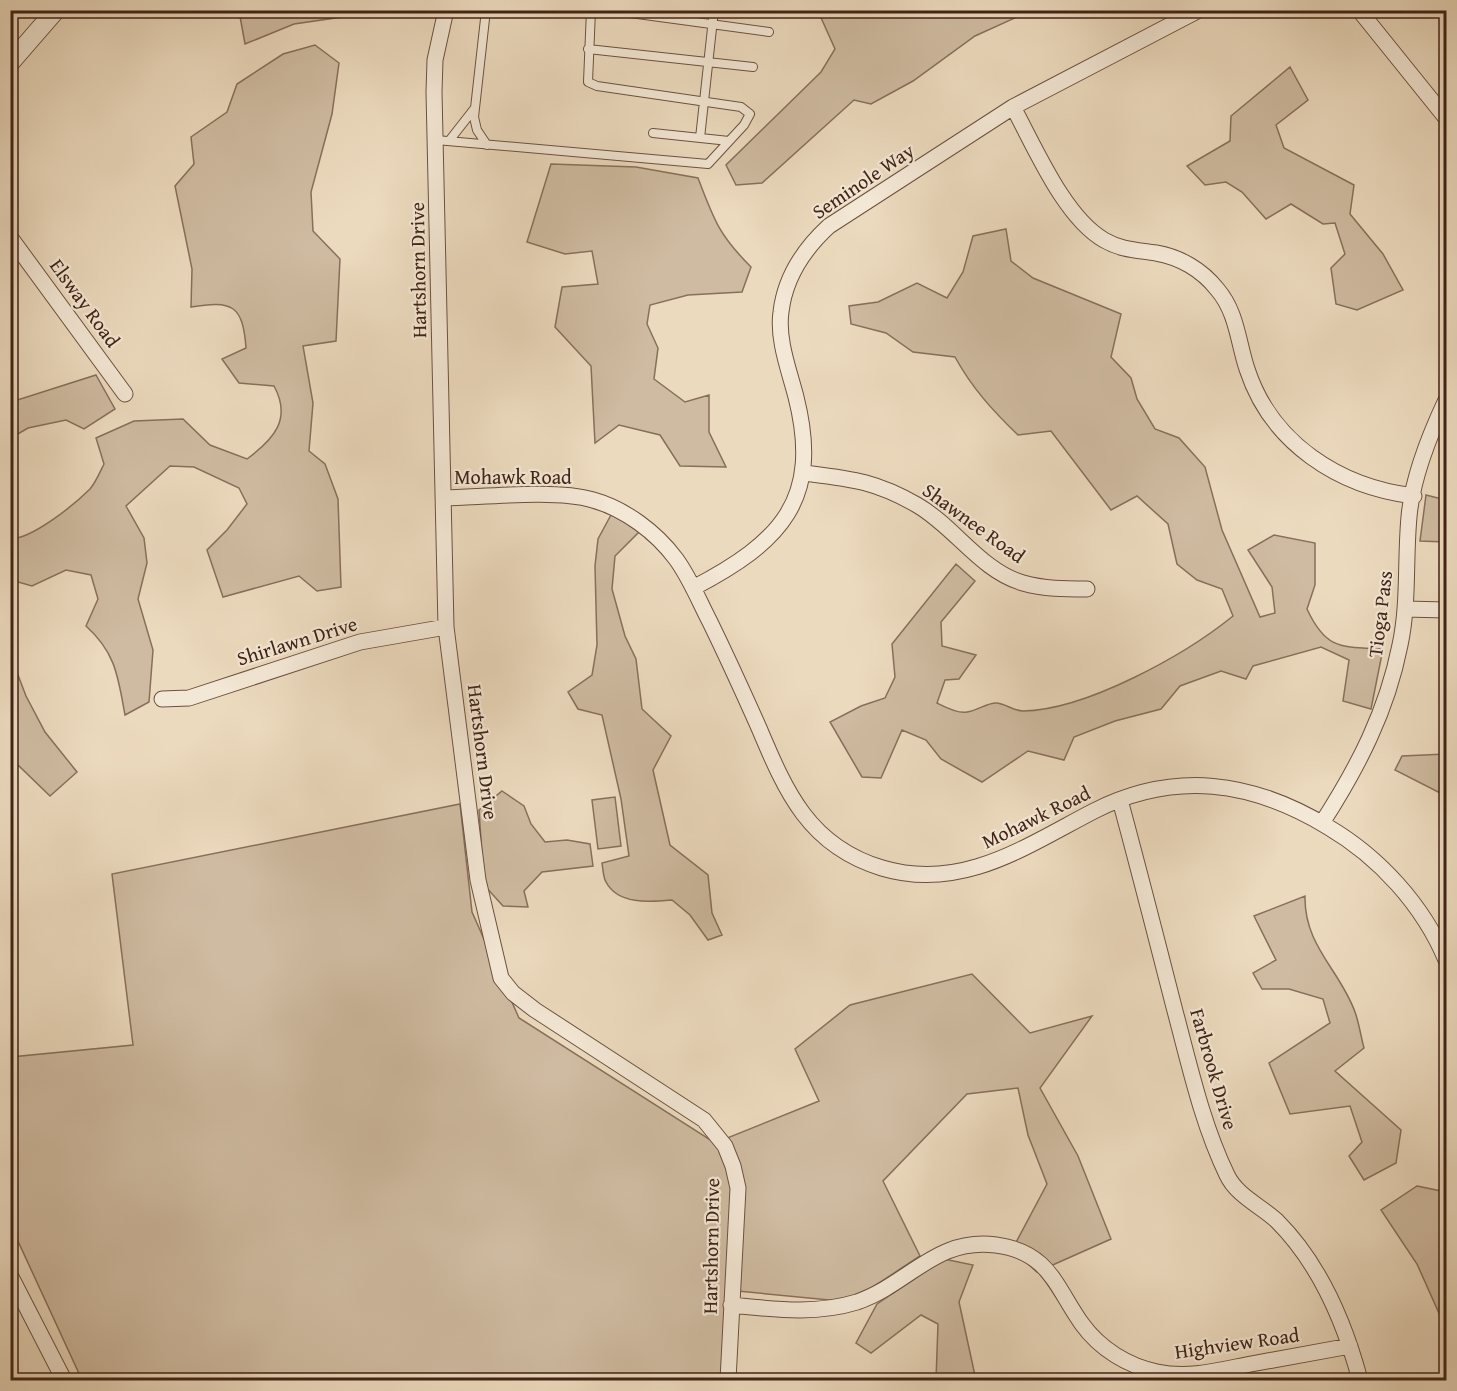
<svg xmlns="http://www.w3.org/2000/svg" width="1457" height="1391" viewBox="0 0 1457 1391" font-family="'Gentium Book Plus',serif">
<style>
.green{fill:#cfbba1;stroke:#886f5c;stroke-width:1.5}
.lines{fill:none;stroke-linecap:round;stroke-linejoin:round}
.service-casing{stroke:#6c5140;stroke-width:10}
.minor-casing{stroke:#6c5140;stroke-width:17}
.tertiary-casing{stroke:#6c5140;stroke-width:20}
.service{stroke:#f3e7d5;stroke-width:8}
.minor{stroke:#f3e7d5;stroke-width:15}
.tertiary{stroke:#f3e7d5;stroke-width:18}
.labels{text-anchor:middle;stroke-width:4.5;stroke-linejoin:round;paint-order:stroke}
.street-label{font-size:20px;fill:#412316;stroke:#f3e7d5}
</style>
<rect width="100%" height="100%" fill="#ecdabe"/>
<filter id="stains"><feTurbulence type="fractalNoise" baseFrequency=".00333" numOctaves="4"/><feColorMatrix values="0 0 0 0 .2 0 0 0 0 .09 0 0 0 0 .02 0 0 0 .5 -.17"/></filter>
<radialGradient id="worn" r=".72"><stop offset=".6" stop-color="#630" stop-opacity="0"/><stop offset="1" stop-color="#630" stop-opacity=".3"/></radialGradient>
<!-- green -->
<path class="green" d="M 239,11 L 342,11 L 342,17 L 294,24 L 245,44 Z
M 818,11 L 1030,11 L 975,36 L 913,81 L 871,104 L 854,100 L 762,183 L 736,185 L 726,165 L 821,72 L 835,49 Z
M 315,45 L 339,63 L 332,114 L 311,192 L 313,231 L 340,259 L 336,341 L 303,346 L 313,403 L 309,451 L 325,464 L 338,499 L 341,587 L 317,591 L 299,576 L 223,597 L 207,550 L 227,530 L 247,504 L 239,488 L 194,467 L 170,466 L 126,506 L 144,538 L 147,563 L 138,599 L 153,650 L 149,702 L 125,715 C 118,677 116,653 86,626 L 98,599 L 91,575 L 66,570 L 32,586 L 11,580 L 11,539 C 33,538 74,505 90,489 C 96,482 100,472 104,464 L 96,438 L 134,421 L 183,419 L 210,445 L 247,459 C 274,439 292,419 274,386 L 239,383 L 222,359 L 246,348 C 243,305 232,300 191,307 L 192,269 L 175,186 L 194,164 L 191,137 L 227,112 L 237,84 L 283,54 Z
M 1290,67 L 1308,100 L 1276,125 L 1284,148 L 1354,185 L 1350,214 L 1383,254 L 1403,290 L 1357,310 L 1336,304 L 1331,268 L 1345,254 L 1335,223 L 1323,224 L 1291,204 L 1266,219 L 1242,192 L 1226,182 L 1205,185 L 1187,166 L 1230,141 L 1231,116 Z
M 551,164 L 636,167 L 698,178 C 714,220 719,235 751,267 L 742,292 L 688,295 L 650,305 L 647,324 L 658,348 L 654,379 L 685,402 L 709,395 L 709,432 L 726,467 L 680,466 L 660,435 L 619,425 L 595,443 L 591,366 L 555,327 L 562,287 L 598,284 L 592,251 L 565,254 L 527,242 Z
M 1006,229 L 1011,261 L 1033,278 L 1121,314 L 1111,357 L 1131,378 L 1137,399 L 1155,429 L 1179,438 L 1205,467 L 1222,530 L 1260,617 L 1275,613 L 1272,587 L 1248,550 L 1274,535 L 1315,543 L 1315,585 L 1307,609 C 1326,650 1341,647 1383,649 L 1371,709 L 1343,701 L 1349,660 L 1321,647 L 1253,666 L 1246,679 L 1221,671 L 1180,686 L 1161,709 L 1115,721 L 1074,737 L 1064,760 L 1028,751 L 982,782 L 941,759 L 926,740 L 902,730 L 881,778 L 862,777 L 830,722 L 861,706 L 885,698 L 895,677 L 892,644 L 956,564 L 975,581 L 941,622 L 942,646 L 976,655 L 959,679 L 945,680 L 937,703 C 945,707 958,714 967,712 C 977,711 988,702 997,703 C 1006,704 1014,711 1023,711 C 1086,710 1185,655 1233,616 L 1222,589 L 1197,580 L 1177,564 L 1168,524 L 1137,496 L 1111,510 L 1051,431 L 1018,435 C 993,411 972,388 955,357 L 913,352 L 886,333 L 851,324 L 849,306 L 878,302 L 917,283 L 947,298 L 963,272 L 973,236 Z
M 96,375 L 115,409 L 84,429 L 66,420 L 28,428 L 11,438 L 11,402 Z
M 1426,495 L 1446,500 L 1446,542 L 1420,541 Z
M 612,513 L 639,532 L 615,556 L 612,589 L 625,636 L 636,659 L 642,709 L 671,736 L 653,770 L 670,845 L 708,875 L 712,913 L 722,935 L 708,940 L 690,915 L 672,900 C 650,902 618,905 606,882 C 603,877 603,868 602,863 L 629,856 L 621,799 L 602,715 L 578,709 L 568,692 L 592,675 L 597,645 L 595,566 L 598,539 Z
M 10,654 L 26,696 L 45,732 L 77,772 L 50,796 L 17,764 L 11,743 Z
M 1446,754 L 1446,796 L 1395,770 L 1402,756 Z
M 502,791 L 524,806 L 531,824 L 545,842 L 567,840 L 590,844 L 593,866 L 542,872 L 524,891 L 528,907 L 503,906 L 484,885 L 479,810 Z
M 615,797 L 621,846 L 598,849 L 592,800 Z
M 460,804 L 472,912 L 519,1018 L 715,1143 L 819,1101 L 795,1049 L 850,1005 L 972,974 L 1030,1033 L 1092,1016 L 1040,1088 L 1078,1156 L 1111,1239 L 1037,1272 L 1012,1250 L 1047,1184 L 1028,1135 L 1018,1088 L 967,1094 L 883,1181 L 920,1256 L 850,1302 L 727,1290 L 725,1380 L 82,1380 L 11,1226 L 11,1057 L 133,1045 L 112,874 Z
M 1305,896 C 1304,946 1340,970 1355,1012 C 1359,1023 1361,1037 1364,1048 L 1335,1071 L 1401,1130 L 1396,1163 L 1364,1180 L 1349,1156 L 1362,1142 L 1350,1106 L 1290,1114 L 1269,1063 L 1330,1023 L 1323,999 L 1289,989 L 1262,989 L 1253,973 L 1276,960 L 1254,916 Z
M 1417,1186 L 1441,1191 L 1446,1206 L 1446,1329 L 1417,1264 L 1381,1210 Z
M 944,1259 L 973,1265 L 959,1302 L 976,1380 L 936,1380 L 938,1324 L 921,1315 L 871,1353 L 856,1343 L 877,1304 Z"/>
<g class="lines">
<!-- service casing -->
<g class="service-casing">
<path id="service" d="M 486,10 L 474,117 L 477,130 L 487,145
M 608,10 L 769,32
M 588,49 L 753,67
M 653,133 L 729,141
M 700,138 L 714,10
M 436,140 L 708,164 L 744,125 L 750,114 L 741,107 L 597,86 L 588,82 L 591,10
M 449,141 L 474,109"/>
</g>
<!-- minor casing -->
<g class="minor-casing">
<path id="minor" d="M 446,10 L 435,60 L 434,92 L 446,627 L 478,880 L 501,978 L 513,993 L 535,1010 L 704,1120 L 725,1146 L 733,1166 L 738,1188 L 728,1380
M 1359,10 L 1446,118
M 1013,107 C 1035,147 1064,217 1104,240 C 1121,250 1137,250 1156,253 C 1180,257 1202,270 1217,289 C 1237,312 1238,342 1247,369 C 1271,443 1339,487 1414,496
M 10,237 L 125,394
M 804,473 C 852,479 875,481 917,505 C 955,527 981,571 1023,583 C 1044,589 1065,589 1087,589
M 444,498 C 485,497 556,489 593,500 C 625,509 656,532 676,559 C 690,578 699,601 710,622 C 727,657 743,692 759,728 C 786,792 809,846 882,868 C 962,892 1026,846 1094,811 C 1175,770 1252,781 1328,827 C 1379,857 1423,905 1446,960
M 693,588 C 781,542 822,500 796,397 C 789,370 777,339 781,312 C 785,277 804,249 829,226 L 1013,107 L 1199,10
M 1405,609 L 1446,610
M 162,699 L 189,698 L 360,642 L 446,627
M 1120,800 C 1139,870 1157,941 1175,1011 C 1190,1067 1202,1123 1227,1175 C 1237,1196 1261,1206 1277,1221 C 1319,1263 1345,1324 1360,1380
M 1322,823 C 1358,767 1387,711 1400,645 C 1409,603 1405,560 1409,517 C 1412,480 1430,434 1446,400
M 10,1275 L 64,1380
M 731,1305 C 773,1309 815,1315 857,1302 C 909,1284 936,1237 996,1245 C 1050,1252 1056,1288 1082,1324 C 1100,1349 1128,1366 1157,1372 C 1189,1379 1220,1370 1251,1364 C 1284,1358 1317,1352 1350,1346"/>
</g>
<!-- tertiary casing -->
<g class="tertiary-casing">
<path id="tertiary" d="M 10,63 L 56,10"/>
</g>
<!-- service -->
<use href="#service" class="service"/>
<!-- minor -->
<use href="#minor" class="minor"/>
<!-- tertiary -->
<use href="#tertiary" class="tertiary"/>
</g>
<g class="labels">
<!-- street labels -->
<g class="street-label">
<text transform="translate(863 181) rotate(-34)" y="7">Seminole Way</text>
<text transform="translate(418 270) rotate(-91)" y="7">Hartshorn Drive</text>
<text transform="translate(85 303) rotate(54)" y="7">Elsway Road</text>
<text x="513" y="484">Mohawk Road</text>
<text transform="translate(974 523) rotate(36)" y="7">Shawnee Road</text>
<text transform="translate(1380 614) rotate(-83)" y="7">Tioga Pass</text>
<text transform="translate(297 641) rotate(-17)" y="7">Shirlawn Drive</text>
<text transform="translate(483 752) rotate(83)" y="7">Hartshorn Drive</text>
<text transform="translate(1036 817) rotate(-26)" y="7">Mohawk Road</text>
<text transform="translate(1214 1069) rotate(74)" y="7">Farbrook Drive</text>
<text transform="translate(711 1246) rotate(-89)" y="7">Hartshorn Drive</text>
<text transform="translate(1237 1343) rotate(-8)" y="7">Highview Road</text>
</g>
</g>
<!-- margin -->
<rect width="1457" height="1391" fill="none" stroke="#ecdabe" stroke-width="36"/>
<rect x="12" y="12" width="1433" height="1367" fill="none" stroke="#412316" stroke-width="3"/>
<rect x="18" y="18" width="1421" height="1355" fill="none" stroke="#412316" stroke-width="1.5"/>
<rect width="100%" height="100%" filter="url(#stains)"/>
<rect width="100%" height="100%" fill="url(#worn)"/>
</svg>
